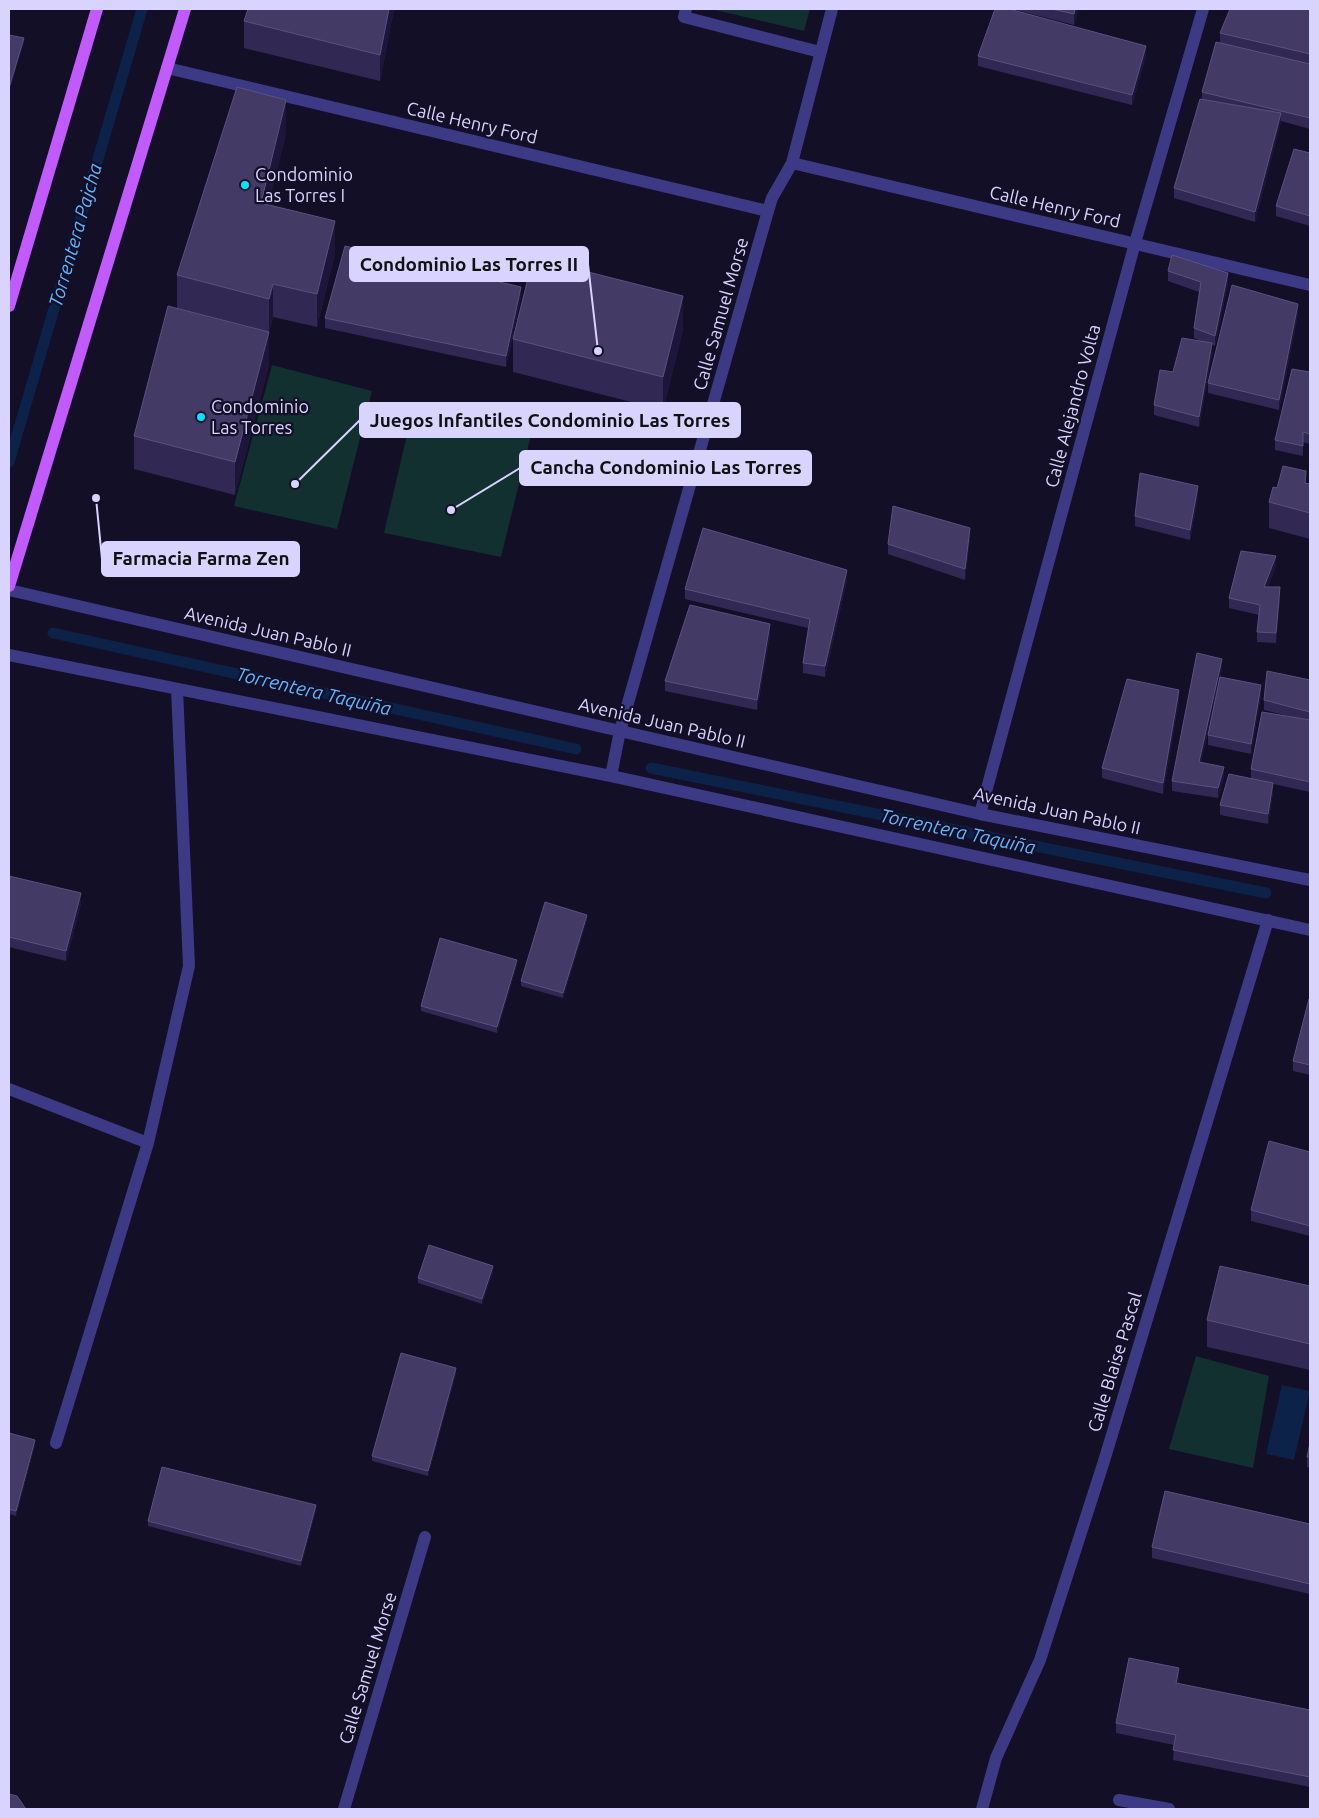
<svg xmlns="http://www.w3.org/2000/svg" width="1319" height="1818" viewBox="0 0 1319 1818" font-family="Ubuntu,sans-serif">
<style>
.green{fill:#12302f}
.water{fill:#0c2248}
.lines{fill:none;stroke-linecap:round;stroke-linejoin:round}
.stream{stroke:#0c2248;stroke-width:11}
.minor{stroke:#3d3a85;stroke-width:12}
.major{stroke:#c25bff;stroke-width:12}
.wall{fill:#312854}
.shaded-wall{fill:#1d163a}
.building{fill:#433a66;stroke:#5a527e}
.poi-dot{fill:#00e5ff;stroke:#130f26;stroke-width:2}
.labels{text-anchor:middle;stroke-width:4.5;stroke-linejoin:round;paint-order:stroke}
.street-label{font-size:18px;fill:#d9d4ff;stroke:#130f26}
.poi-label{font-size:18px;fill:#d9d4ff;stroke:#130f26;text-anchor:start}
.water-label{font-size:19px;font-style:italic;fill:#62b6ff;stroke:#130f26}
.leader{fill:none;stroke:#d9d4ff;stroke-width:2}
.callout-dot{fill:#d9d4ff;stroke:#130f26;stroke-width:2}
.callout{fill:#d9d4ff;stroke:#d9d4ff;stroke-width:2}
.callout-label{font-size:19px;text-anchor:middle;font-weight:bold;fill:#111}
</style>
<rect width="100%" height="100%" fill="#130f26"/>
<!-- green -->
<path class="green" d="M 711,9 L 810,9 L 804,31 Z
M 272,365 L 372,391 L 337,529 L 234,506 Z
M 414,405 L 532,431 L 501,557 L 384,533 Z
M 1196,1356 L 1269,1376 L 1253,1468 L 1169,1449 Z"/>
<!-- water -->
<path class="water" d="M 1282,1385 L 1310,1391 L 1294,1460 L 1266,1454 Z"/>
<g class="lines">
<!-- stream -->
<path class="stream" d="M 9,462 L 142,9
M 53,633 L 576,749
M 651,768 L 1266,893"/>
<!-- minor -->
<path class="minor" d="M 686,9 L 684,17 L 820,52
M 167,68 L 768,211
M 792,163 L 1310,285
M 9,590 L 980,814 L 1310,880
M 9,655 L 611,776 L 1310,930
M 611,776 L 620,731 L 768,211 L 772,198 L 792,163 L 832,9
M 980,814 L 1135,243 L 1203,9
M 9,1089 L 148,1143
M 56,1443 L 148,1143 L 189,966 L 177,689
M 1119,1800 L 1169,1809
M 344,1809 L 425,1537
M 982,1809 L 996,1758 L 1040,1660 L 1104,1461 L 1268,920"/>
<!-- major -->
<path class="major" d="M 9,306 L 97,9
M 9,586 L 185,9"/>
</g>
<!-- wall -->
<path class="wall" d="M 394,9 L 380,81 L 244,48 L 244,21 Z
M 1016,9 L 1078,9 L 1074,25 L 1016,10 Z
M 1310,9 L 1310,129 L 1281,121 L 1255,222 L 1174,198 L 1174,188 L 1202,99 L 1202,92 L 1220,43 L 1220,33 Z
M 978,56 L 1146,56 L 1132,105 L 978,66 Z
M 286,133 L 268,205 L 335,254 L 317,327 L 273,317 L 269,332 L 177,308 L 177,275 Z
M 1310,153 L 1310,226 L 1276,216 L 1276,206 Z
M 1168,271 L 1228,283 L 1215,346 L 1212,345 L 1212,353 L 1199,427 L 1154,415 L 1154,405 L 1173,372 L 1201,341 L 1194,338 L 1194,328 L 1199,292 L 1168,281 Z
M 521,297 L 506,367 L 325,328 L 325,318 Z
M 1298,314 L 1279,410 L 1208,393 L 1208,383 Z
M 683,329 L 663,410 L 513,372 L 513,339 Z
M 269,365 L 235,495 L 134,469 L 134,436 Z
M 1310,372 L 1310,444 L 1303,442 L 1303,456 L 1275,450 L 1275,440 Z
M 1306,483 L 1310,484 L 1310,539 L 1269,528 L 1269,502 L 1277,488 Z
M 1198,497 L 1190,540 L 1135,526 L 1135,516 Z
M 970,538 L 965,580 L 888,554 L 888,544 Z
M 1276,566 L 1268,587 L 1280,598 L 1276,643 L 1257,642 L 1257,632 L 1259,615 L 1229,608 L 1229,598 Z
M 847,580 L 825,677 L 803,673 L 803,663 L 808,628 L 685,599 L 685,589 Z
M 770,635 L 757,710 L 665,691 L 665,681 Z
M 1222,669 L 1220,677 L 1261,695 L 1251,754 L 1208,745 L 1208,735 L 1214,704 L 1201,762 L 1224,777 L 1218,798 L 1172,791 L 1172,781 Z
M 1310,680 L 1310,792 L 1273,784 L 1273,793 L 1268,824 L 1220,815 L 1220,805 L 1251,778 L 1251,769 L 1288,716 L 1264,710 L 1264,700 Z
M 1179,700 L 1163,794 L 1102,778 L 1102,768 Z
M 9,876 L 81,904 L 66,961 L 9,947 Z
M 587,920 L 563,998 L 521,986 L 521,981 Z
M 517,965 L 497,1033 L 421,1011 L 421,1006 Z
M 1310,1000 L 1310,1075 L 1293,1071 L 1293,1061 Z
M 1310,1152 L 1310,1236 L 1251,1221 L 1251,1210 Z
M 493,1272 L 482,1304 L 418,1283 L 418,1278 Z
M 1310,1286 L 1310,1370 L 1207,1347 L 1207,1320 Z
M 456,1374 L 428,1476 L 372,1461 L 372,1456 Z
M 9,1433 L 35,1445 L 16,1516 L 9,1514 Z
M 1310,1443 L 1310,1468 L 1307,1467 L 1307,1457 Z
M 316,1510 L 301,1566 L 148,1526 L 148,1521 Z
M 1310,1524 L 1310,1594 L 1152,1558 L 1152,1547 Z
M 1179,1678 L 1178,1684 L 1310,1710 L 1310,1787 L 1173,1760 L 1174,1745 L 1116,1733 L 1116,1723 Z"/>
<!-- shaded-wall -->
<path class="shaded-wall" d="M 389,9 L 394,9 L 380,81 L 380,55 Z
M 1075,9 L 1078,9 L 1074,25 L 1074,14 Z
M 24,38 L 24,43 L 9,93 L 9,88 Z
M 1146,46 L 1146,56 L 1132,105 L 1132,95 Z
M 286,100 L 286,133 L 261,236 L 261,203 Z
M 1281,113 L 1281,123 L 1255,222 L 1255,212 Z
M 335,221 L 335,254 L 317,327 L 317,294 Z
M 1228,273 L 1228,283 L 1215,346 L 1215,336 Z
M 273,284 L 273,317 L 269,332 L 269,299 Z
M 521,287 L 521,297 L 506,367 L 506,356 Z
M 683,296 L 683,329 L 663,410 L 663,377 Z
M 1298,304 L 1298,314 L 1279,410 L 1279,400 Z
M 269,332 L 269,365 L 235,495 L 235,462 Z
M 1212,343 L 1212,353 L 1199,427 L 1199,417 Z
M 1198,486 L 1198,497 L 1190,540 L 1190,530 Z
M 970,528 L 970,538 L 965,580 L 965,569 Z
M 1276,556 L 1276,566 L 1264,598 L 1264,587 Z
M 847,570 L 847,580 L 825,677 L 825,666 Z
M 1280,587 L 1280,598 L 1276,643 L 1276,633 Z
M 770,624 L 770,635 L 757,710 L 757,700 Z
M 1222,659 L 1222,669 L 1199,772 L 1199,762 Z
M 1261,685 L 1261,695 L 1251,754 L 1251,744 Z
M 1179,690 L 1179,700 L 1163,794 L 1163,783 Z
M 1224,767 L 1224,777 L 1218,798 L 1218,788 Z
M 1273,783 L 1273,793 L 1268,824 L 1268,814 Z
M 81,893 L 81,904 L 66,961 L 66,951 Z
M 587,915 L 587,920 L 563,998 L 563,993 Z
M 517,960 L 517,965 L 497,1033 L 497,1027 Z
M 493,1266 L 493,1272 L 482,1304 L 482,1299 Z
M 456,1368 L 456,1374 L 428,1476 L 428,1471 Z
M 35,1440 L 35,1445 L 16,1516 L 16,1511 Z
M 316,1505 L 316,1510 L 301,1566 L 301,1561 Z
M 1179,1668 L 1179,1678 L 1176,1693 L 1176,1683 Z"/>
<!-- building -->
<path class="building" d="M 248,9 L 389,9 L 380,55 L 244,21 Z
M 995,9 L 1009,9 L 1146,46 L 1132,95 L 978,56 Z
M 1052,9 L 1075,9 L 1074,14 Z
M 1230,9 L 1310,9 L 1310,54 L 1220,33 Z
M 9,35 L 24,38 L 9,88 Z
M 1216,42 L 1310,64 L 1310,118 L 1202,92 Z
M 237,87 L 286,100 L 261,203 L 335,221 L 317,294 L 273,284 L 269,299 L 177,275 Z
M 1200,99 L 1281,113 L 1255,212 L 1174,188 Z
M 1294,149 L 1310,153 L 1310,216 L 1276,206 Z
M 345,246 L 521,287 L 506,356 L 325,318 Z
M 1172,255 L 1228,273 L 1215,336 L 1194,328 L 1201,282 L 1168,271 Z
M 533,258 L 683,296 L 663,377 L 513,339 Z
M 1232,285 L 1298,304 L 1279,400 L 1208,383 Z
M 168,306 L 269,332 L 235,462 L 134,436 Z
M 1182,338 L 1212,343 L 1199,417 L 1154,405 L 1160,370 L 1173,372 Z
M 1292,369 L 1310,372 L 1310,434 L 1303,432 L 1303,446 L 1275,440 Z
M 1283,466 L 1306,471 L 1305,483 L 1310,484 L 1310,513 L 1269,502 L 1273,487 L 1277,488 Z
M 1140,473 L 1198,486 L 1190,530 L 1135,516 Z
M 893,506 L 970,528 L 965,569 L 888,544 Z
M 703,528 L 847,570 L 825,666 L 803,663 L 810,619 L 685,589 Z
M 1241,551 L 1276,556 L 1264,587 L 1280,587 L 1276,633 L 1257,632 L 1260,605 L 1229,598 Z
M 690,605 L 770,624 L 757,700 L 665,681 Z
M 1197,653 L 1222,659 L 1199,762 L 1224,767 L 1218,788 L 1172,781 Z
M 1267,671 L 1310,680 L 1310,712 L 1264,700 Z
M 1220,677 L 1261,685 L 1251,744 L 1208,735 Z
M 1127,679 L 1179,690 L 1163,783 L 1102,768 Z
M 1262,712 L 1310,720 L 1310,782 L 1251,769 Z
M 1229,774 L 1273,783 L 1268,814 L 1220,805 Z
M 9,876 L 81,893 L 66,951 L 9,937 Z
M 545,902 L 587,915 L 563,993 L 521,981 Z
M 440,938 L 517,960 L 497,1027 L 421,1006 Z
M 1309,999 L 1310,1000 L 1310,1065 L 1293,1061 Z
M 1269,1141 L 1310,1152 L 1310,1226 L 1251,1210 Z
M 429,1245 L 493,1266 L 482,1299 L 418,1278 Z
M 1220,1266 L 1310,1286 L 1310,1344 L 1207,1320 Z
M 401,1353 L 456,1368 L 428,1471 L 372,1456 Z
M 9,1433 L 35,1440 L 16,1511 L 9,1509 Z
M 1310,1443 L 1310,1457 L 1307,1457 Z
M 162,1467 L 316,1505 L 301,1561 L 148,1521 Z
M 1165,1491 L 1310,1524 L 1310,1584 L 1152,1547 Z
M 1129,1658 L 1179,1668 L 1176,1683 L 1310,1710 L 1310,1777 L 1173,1750 L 1176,1735 L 1116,1723 Z
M 9,1794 L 17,1796 L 26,1809 L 9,1809 Z"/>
<!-- markers -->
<g class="poi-dot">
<circle cx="245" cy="185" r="5"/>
<circle cx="201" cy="417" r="5"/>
</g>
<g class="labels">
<!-- street labels -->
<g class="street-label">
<text transform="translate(472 123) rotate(13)" y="6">Calle Henry Ford</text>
<text transform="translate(1055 207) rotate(13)" y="6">Calle Henry Ford</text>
<text transform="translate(721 314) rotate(-74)" y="6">Calle Samuel Morse</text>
<text transform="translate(1073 406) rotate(-75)" y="6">Calle Alejandro Volta</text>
<text transform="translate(268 632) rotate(13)" y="6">Avenida Juan Pablo II</text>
<text transform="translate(662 723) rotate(13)" y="6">Avenida Juan Pablo II</text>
<text transform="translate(1057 811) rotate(12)" y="6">Avenida Juan Pablo II</text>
<text transform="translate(1115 1362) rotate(-73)" y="6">Calle Blaise Pascal</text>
<text transform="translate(368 1668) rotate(-73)" y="6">Calle Samuel Morse</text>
</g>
<!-- poi labels -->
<g class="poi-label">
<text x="255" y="181">Condominio<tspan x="255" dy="21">Las Torres I</tspan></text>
<text x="211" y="413">Condominio<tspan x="211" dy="21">Las Torres</tspan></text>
</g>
<!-- water labels -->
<g class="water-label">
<text transform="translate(75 235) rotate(-74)" y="7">Torrentera Pajcha</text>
<text transform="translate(314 691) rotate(13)" y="7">Torrentera Taquiña</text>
<text transform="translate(958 831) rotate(12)" y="7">Torrentera Taquiña</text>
</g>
</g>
<!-- callouts -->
<path class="leader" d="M598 351L588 264M295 484L360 420M451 510L520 468M96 498L102 559"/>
<g class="callout-dot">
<circle cx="598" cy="351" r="5"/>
<circle cx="295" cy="484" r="5"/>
<circle cx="451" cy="510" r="5"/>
<circle cx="96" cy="498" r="5"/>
</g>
<g class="callout">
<rect x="350" y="247" width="238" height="34" rx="5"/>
<rect x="360" y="403" width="380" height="34" rx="5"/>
<rect x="520" y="451" width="291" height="34" rx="5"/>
<rect x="102" y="542" width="197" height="34" rx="5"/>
</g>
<g class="callout-label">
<text x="469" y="271">Condominio Las Torres II</text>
<text x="550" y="427">Juegos Infantiles Condominio Las Torres</text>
<text x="666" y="474">Cancha Condominio Las Torres</text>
<text x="201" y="565">Farmacia Farma Zen</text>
</g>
<!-- border -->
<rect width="1319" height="1818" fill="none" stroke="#d9d4ff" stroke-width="20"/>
</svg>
